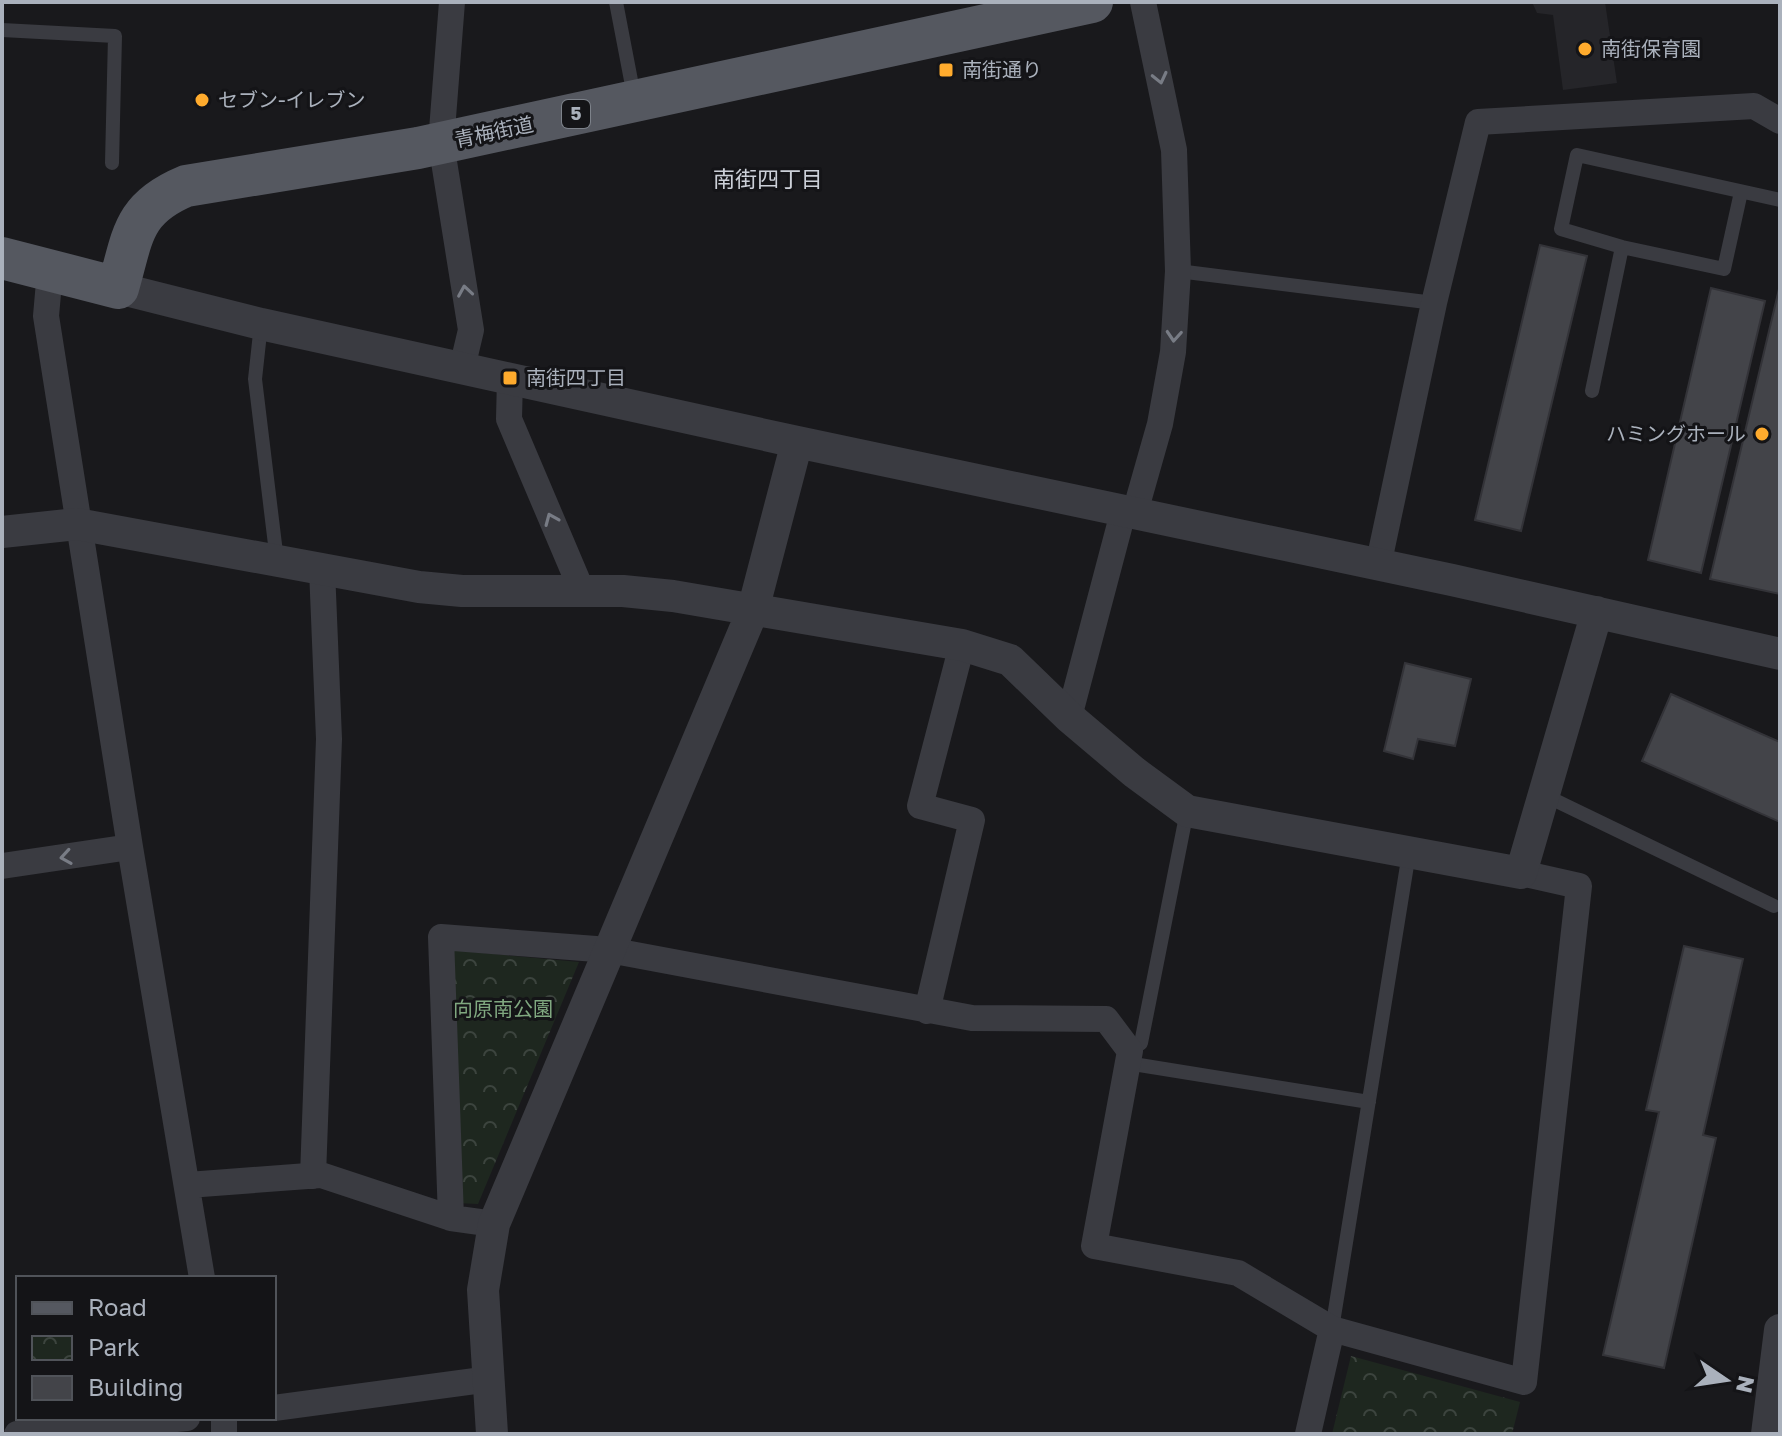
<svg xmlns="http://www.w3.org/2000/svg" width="1782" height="1436" viewBox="0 0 1782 1436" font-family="'Golos Text','Noto Sans JP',sans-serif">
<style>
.built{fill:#252529}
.park{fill:url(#park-crowns)}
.building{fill:#434449;stroke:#333338;stroke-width:2}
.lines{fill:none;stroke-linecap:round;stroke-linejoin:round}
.service{stroke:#3a3b41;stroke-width:14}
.minor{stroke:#3a3b41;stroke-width:26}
.tertiary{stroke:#3a3b41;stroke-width:32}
.primary{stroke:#555860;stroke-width:42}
.oneway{stroke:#787c85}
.poi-dot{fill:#ffab2d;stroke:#141417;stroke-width:3}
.labels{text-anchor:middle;stroke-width:6;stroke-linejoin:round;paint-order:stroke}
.shield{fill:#141417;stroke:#7d828a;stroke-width:2}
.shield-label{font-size:18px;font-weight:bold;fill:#aab1bc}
.poi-label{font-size:20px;fill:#aab1bc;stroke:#141417;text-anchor:start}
.street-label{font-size:20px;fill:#aab1bc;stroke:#141417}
.park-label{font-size:20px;fill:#80a880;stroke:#141417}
.neighbourhood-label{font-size:22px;fill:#ccd0d8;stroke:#141417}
</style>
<defs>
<pattern id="park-crowns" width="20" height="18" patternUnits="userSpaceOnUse" patternTransform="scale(2)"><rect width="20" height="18" fill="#1e271f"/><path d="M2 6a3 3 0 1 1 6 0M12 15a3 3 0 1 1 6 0" fill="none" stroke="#3c443e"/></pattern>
</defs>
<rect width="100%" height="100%" fill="#19191c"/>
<!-- built -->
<path class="built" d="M 1532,2 L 1605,2 L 1617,83 L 1563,90 L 1553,15 L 1537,13 Z"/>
<!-- park -->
<path class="park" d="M 450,950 L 579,962 L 478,1204 L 458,1203 Z
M 1351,1356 L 1520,1402 L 1512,1434 L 1332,1434 Z"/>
<!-- building -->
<path class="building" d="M 1540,245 L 1587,256 L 1521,531 L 1475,520 Z
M 1711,288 L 1765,301 L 1701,573 L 1648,560 Z
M 1779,289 L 1780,289 L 1780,594 L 1710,579 Z
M 1405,663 L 1471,679 L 1455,746 L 1418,739 L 1413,759 L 1384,751 Z
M 1671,694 L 1780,742 L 1780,822 L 1642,761 Z
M 1684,946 L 1743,959 L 1703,1135 L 1716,1138 L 1664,1368 L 1603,1355 L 1659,1112 L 1646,1110 Z"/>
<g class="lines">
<!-- service -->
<path class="service" d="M 616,2 L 634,96
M 2,30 L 115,36 L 112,163
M 1741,192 L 1724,269 L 1622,247 L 1561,229 L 1577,155 L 1780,200
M 1178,271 L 1434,303
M 261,324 L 255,379 L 277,561
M 1592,391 L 1622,247
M 1544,795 L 1774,906
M 1130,1051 L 1141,1043 L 1187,811
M 1127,1063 L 1369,1102
M 1332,1329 L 1409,853"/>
<!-- minor -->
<path class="minor" d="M 452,2 L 441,143 L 471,330 L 462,368
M 50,271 L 46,316 L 130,847 L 202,1278
M 510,378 L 509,419 L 582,591
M 1135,512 L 1160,424 L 1173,352 L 1178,271 L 1174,150 L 1143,2
M 1378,566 L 1434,303 L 1478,122 L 1754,106 L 1780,121
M 1069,717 L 1124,509
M 2,866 L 130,847
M 927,1011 L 972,820 L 920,806 L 962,645
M 313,1176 L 329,739 L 322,569
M 188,1185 L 321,1175 L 451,1218
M 494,1224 L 451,1218 L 441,937 L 609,950 L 972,1018 L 1106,1019 L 1130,1051 L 1094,1246 L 1238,1273 L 1332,1329 L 1524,1382 L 1579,886 L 1521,873
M 274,1408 L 490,1379
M 17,1434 L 187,1418
M 224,1434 L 224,1418
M 1308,1434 L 1332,1329"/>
<!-- tertiary -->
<path class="tertiary" d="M 118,288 L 261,324 L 797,442 L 1452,580 L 1780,654
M 2,532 L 77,524 L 419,587 L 462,591 L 623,591 L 673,596 L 962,645 L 1010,660 L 1069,717 L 1134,772 L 1187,811 L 1521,873 L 1597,612
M 492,1434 L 483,1290 L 494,1224 L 753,610 L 797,442
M 1767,1434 L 1780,1330"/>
<!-- primary -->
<path class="primary" d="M 2,258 L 118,288 C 133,237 131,209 186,186 L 418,148 L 1092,2"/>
</g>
<!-- one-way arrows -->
<defs><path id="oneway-chevron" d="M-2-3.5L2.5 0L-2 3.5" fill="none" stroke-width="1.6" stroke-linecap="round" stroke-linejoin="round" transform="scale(2)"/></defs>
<g class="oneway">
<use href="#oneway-chevron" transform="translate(1160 78) rotate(77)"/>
<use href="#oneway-chevron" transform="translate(465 291) rotate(-99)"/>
<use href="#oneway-chevron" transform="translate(1174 336) rotate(94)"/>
<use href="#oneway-chevron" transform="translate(551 519) rotate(-113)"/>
<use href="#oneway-chevron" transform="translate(66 857) rotate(171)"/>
</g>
<!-- markers -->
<g class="poi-dot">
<circle cx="1585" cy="49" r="8"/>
<rect x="938" y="62" width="16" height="16" rx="4"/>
<circle cx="202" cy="100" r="8"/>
<rect x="502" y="370" width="16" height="16" rx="4"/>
<circle cx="1762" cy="434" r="8"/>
</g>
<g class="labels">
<!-- shield labels -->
<rect class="shield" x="562" y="100" width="28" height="28" rx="6"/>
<g class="shield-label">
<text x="576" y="120">5</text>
</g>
<!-- poi labels -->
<g class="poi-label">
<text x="1601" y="56">南街保育園</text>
<text x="962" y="77">南街通り</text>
<text x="218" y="107">セブン-イレブン</text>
<text x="526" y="385">南街四丁目</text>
<text x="1746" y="441" text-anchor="end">ハミングホール</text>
</g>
<!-- street labels -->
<g class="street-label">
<text transform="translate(494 132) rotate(-12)" y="7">青梅街道</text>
</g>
<!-- park labels -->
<g class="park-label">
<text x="503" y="1016">向原南公園</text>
</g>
<!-- neighbourhood labels -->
<g class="neighbourhood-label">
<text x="768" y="187">南街四丁目</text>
</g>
</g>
<!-- border -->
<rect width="1782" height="1436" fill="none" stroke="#aab1bc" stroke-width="8"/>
<!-- legend -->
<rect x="16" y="1276" width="260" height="144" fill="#141417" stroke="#505359" stroke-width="2"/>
<rect x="32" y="1302" width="40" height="12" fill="#555860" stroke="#505359" stroke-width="2"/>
<text x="88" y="1316" font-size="24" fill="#aab1bc">Road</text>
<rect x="32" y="1336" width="40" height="24" fill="url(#park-crowns)" stroke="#505359" stroke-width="2"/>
<text x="88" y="1356" font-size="24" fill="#aab1bc">Park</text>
<rect x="32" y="1376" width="40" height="24" fill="#434449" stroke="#505359" stroke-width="2"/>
<text x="88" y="1396" font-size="24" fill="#aab1bc">Building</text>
<!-- north arrow -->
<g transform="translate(1726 1380) rotate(103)" stroke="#141417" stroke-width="6" paint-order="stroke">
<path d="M0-6L14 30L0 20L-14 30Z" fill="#aab1bc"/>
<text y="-12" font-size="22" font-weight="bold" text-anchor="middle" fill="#aab1bc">N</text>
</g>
</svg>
